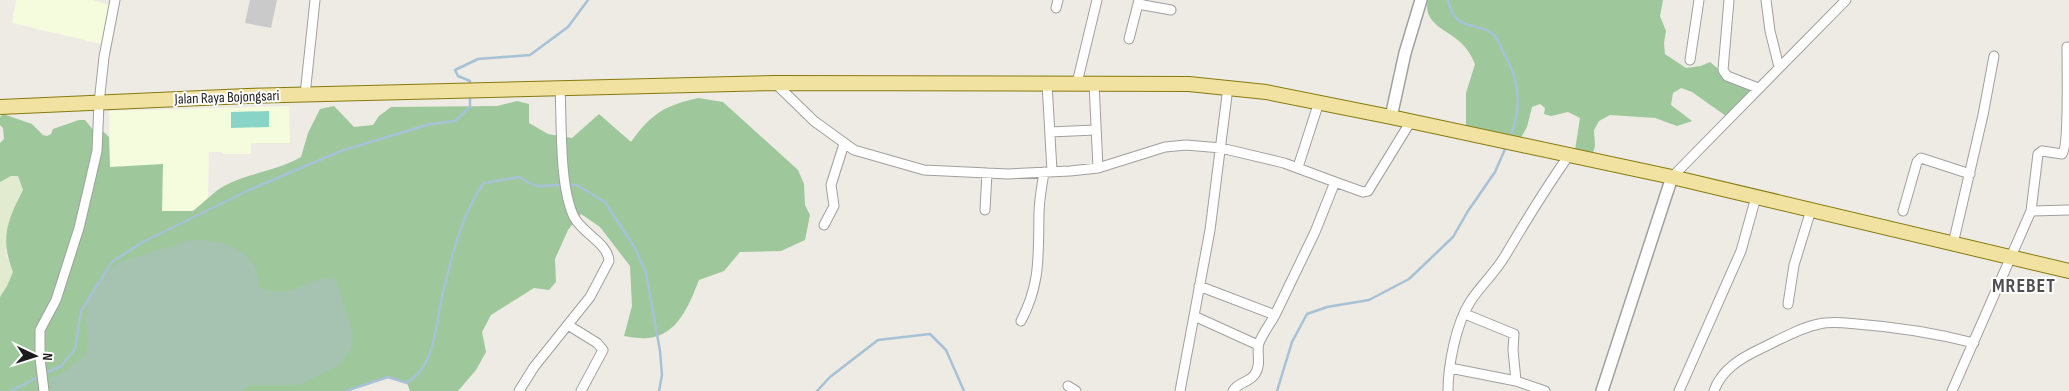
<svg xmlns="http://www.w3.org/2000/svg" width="2069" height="391" viewBox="0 0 2069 391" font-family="'Sofia Sans Condensed',sans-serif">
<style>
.education{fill:#f5fbdd}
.religious{fill:#cacaca}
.farmland{fill:#e2eacf}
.forest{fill:#9ec89b}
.cemetery{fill:#a6c3b1}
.pitch{fill:#88d5c8}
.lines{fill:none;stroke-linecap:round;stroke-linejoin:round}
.stream{stroke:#a7c1d6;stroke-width:2.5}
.minor-casing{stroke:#a0a0a0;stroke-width:11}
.tertiary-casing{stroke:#a0a0a0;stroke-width:14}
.primary-casing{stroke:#867a0e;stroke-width:16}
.minor{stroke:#fff;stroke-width:9}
.tertiary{stroke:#fff;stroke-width:11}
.primary{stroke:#f2e2a2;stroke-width:14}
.labels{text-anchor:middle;stroke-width:4;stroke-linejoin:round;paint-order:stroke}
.street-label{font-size:15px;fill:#1c1c1c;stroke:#fff}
.district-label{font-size:20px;font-weight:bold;letter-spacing:1px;fill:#4f4f4f;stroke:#fff}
</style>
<rect width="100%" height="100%" fill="#edebe3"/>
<!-- education -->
<path class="education" d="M 16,0 L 93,0 L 109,5 L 101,44 L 12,23 Z
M 289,106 L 290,143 L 251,143 L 251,154 L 223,154 L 222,152 L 209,152 L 208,200 L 194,211 L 162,211 L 110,167 L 109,111 Z"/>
<!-- religious -->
<path class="religious" d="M 250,0 L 277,0 L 271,28 L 245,23 Z"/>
<!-- farmland -->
<path class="farmland" d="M 11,176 L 18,176 L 23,190 L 17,200 L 5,255 L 14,272 L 7,286 L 0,297 L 0,182 Z"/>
<!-- forest -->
<path class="forest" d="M 1428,0 L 1663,0 L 1660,16 L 1666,31 L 1664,43 L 1665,54 L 1686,68 L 1701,66 L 1710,62 L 1724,74 L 1756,91 L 1726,116 L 1692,92 L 1681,88 L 1673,93 L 1671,105 L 1692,121 L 1677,126 L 1655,118 L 1610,115 L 1599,121 L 1594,130 L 1595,146 L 1593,153 L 1575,150 L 1580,118 L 1568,112 L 1551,116 L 1544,114 L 1545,108 L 1540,104 L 1532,107 L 1527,127 L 1517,145 L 1466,134 L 1466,93 L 1475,64 C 1471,55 1467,48 1459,41 C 1447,30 1422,23 1428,0 Z
M 698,98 L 723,102 L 798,170 L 804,184 L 805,205 L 810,215 L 805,240 L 781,251 L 740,252 L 724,271 L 699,280 C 689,305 678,335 648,338 C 640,339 631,337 624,336 L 632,306 L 630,266 L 600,227 L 581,214 L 568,230 L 555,259 L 556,282 L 549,290 L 534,288 L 491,315 L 482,332 L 486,352 L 476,370 L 458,391 L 410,391 L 407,383 L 388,377 L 346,391 L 0,391 L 0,297 L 7,286 L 13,272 C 0,238 7,221 23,190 L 18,176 L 11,176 L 0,182 L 0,143 L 4,139 L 3,128 L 0,125 L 0,117 L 3,114 L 32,124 L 43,135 L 47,136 L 51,134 L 53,129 L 79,120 L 85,120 L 94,131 L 103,131 L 109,137 L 110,167 L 163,164 L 162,211 L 193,211 C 202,204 216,190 224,186 C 248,173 277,171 301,157 L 308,133 L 320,109 L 334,106 L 354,127 L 373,125 L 379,116 L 391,107 L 497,106 L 517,101 L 529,104 L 529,123 L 548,134 L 572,138 L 599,114 L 631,142 C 652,113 664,106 698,98 Z"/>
<!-- cemetery -->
<path class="cemetery" d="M 191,240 C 214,240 241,244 254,265 C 258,271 258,281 259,288 C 298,300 302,278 335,278 L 352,329 L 352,347 L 339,365 L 299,385 L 249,385 L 243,391 L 51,391 L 50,379 L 62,373 L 85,356 L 88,346 L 86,319 L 88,297 L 97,282 L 118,263 Z"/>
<!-- pitch -->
<path class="pitch" d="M 269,111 L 269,127 L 231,128 L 231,112 Z"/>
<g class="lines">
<!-- stream -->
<path class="stream" d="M 1448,0 C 1455,34 1477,20 1494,35 C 1498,39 1501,47 1503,52 C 1520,79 1522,108 1510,137
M 470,87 L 470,81 L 458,76 L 455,70 L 478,59 L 530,55 L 568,27 L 588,0
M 568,185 L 577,185 L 605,202 L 635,248 L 646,273 L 660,351 L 662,375 L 659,391
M 48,372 L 61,366 L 75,349 L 81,311 L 112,262 L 141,243 L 249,190 L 341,151 L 430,124 L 455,121 L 470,107 L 470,95
M 11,391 L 36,378
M 346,391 L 388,377 L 407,383 C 411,379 418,375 421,370 C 436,349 436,322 442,297 C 451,260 461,214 484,183 L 519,177 C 543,192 539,184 562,185
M 817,391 L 830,377 L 878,340 L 930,334 L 946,350 L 964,391
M 1277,391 L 1292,342 L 1307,314 L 1327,307 L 1369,300 L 1409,279 L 1453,237 L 1468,211 L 1495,172 L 1506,147"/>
<!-- minor casing -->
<g class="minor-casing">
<path id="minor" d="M 1729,0 L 1723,70 L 1727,76 L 1758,88
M 1766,0 L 1770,31 L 1779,67
M 1138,4 L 1171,10
M 1056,8 L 1058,0
M 1129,39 L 1139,0
M 1690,60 L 1699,0
M 775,83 L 814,121 L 854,150 L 924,170 L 1008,174 L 1070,171 L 1098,168 L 1165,147 L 1186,145 L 1221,148 L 1284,163 L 1335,182 L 1315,232 L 1275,315 L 1199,286
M 1047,83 L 1052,171
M 1077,83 L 1097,0
M 1094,83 L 1098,168
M 305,95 L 315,0
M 1050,132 L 1095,130
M 1298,167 L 1319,102
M 1672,177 L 1846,0
M 1335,182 L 1363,192 L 1368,191 L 1411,121
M 985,210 L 987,173
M 1903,211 L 1917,162 L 1921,158 L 1970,174
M 2031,211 L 2069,210
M 824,225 L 834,206 L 831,185 L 844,144
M 1953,244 L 1983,115 L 1994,56
M 1788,304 L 1794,265 L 1811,210
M 1465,314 L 1514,334 L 1513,350 L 1516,381 L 1545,391
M 1194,316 L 1258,345
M 1021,321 C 1041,283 1038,255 1039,214 C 1039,200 1042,186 1044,172
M 568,325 L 597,343 L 603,350 L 581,391
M 1450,368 L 1516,381
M 1068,386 L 1076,391
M 44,391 L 40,358 L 40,330 L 56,300 L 79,228 L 88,190 L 97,151 L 99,103 L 104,57 L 115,0
M 519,391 L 534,367 L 590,297 L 609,261 C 608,243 582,233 574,217 C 559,186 562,124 560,88
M 1180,391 L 1210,230 L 1228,87
M 1233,391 C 1238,382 1249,383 1255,374 C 1262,364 1256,353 1259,343 C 1263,333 1270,324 1275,315
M 1448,391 C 1448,365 1456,324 1470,302 C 1480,286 1495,273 1505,256 C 1525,222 1546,188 1569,155
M 1679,391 L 1741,251 L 1756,197
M 1714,391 C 1721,370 1741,358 1760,349 C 1779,340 1799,328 1819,324 C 1832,321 1845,323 1857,324 C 1897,327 1935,333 1974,343
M 1952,391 L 2031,211 L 2038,154 L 2042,151 L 2062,154 C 2069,147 2067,64 2067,47"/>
</g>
<!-- tertiary casing -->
<g class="tertiary-casing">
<path id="tertiary" d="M 1391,117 L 1405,53 L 1421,0
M 1602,391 L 1672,177"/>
</g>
<!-- primary casing -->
<g class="primary-casing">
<path id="primary" d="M 0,107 L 247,96 L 775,83 L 1189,84 L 1266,92 L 1391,117 L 1672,177 L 2069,271"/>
</g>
<!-- minor -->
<use href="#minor" class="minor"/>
<!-- tertiary -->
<use href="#tertiary" class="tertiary"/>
<!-- primary -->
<use href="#primary" class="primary"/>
</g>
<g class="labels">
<!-- street labels -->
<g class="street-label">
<text transform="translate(227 97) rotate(-2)" y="5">Jalan Raya Bojongsari</text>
</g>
<!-- district labels -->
<g class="district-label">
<text x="2024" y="292">MREBET</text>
</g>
</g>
<!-- north arrow -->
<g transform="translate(35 356) rotate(94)" stroke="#ffffff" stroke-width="4" paint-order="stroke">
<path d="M0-4L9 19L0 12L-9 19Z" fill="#1c1c1c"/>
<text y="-8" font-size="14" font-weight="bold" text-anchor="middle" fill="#1c1c1c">N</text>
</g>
</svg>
